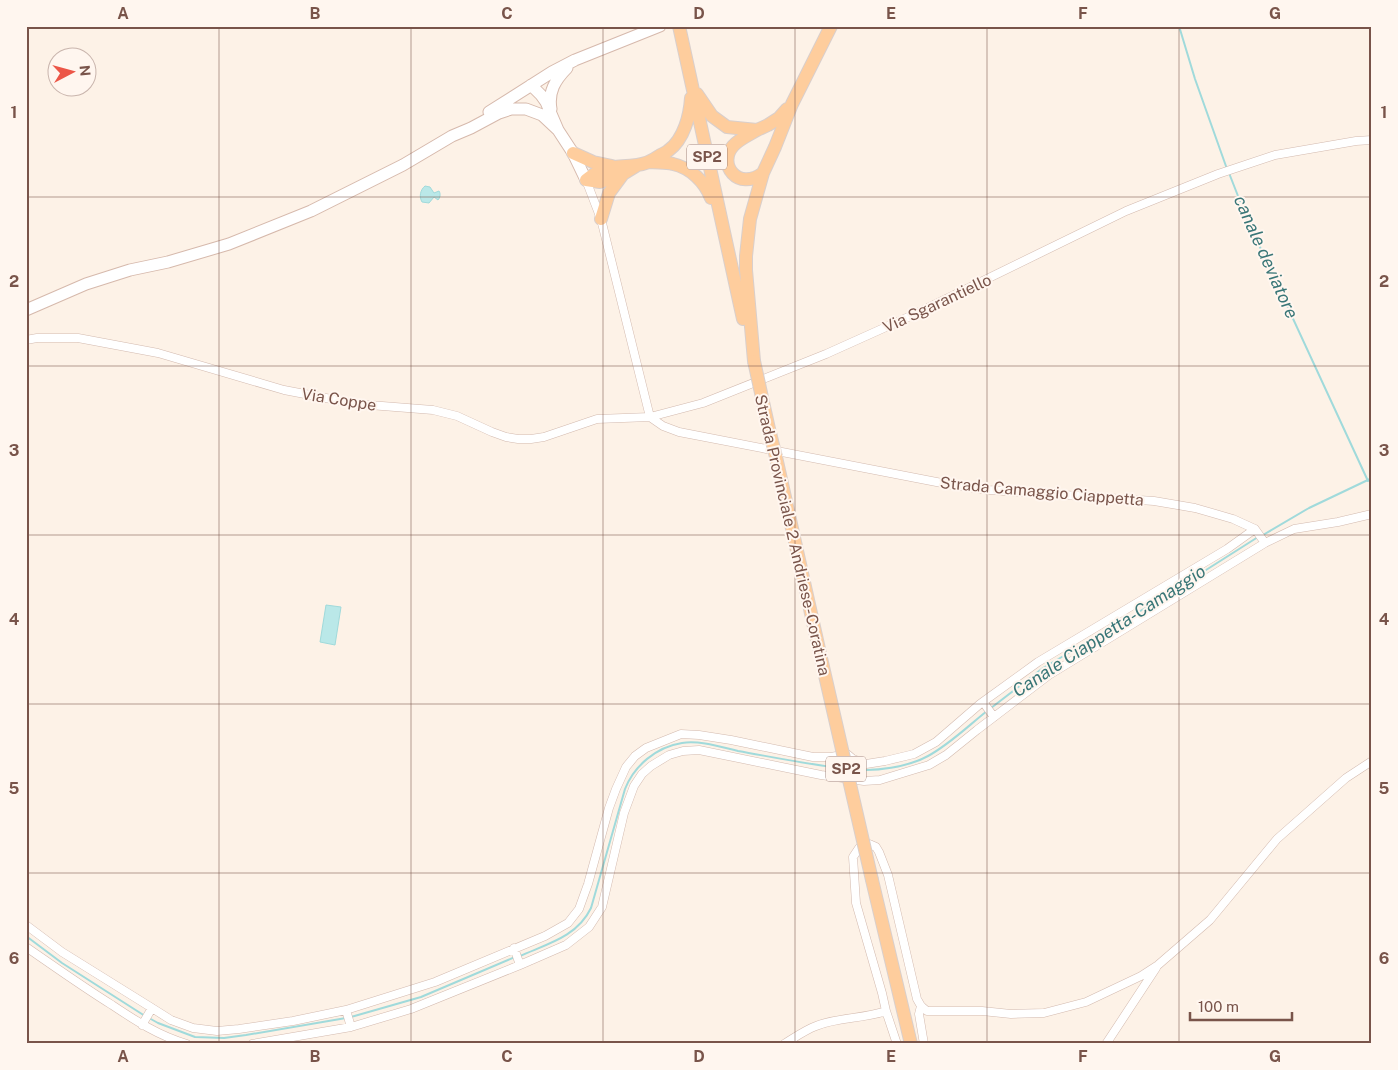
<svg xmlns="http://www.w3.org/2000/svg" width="1398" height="1070" viewBox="0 0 1398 1070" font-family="'Public Sans',sans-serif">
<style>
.water{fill:#bae8e8;stroke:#a0dadb}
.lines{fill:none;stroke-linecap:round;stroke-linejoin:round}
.stream{stroke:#a0dadb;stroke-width:2}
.street-casing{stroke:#d3baaf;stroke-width:9}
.secondary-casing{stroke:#d6b9ac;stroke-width:13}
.primary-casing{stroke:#d9cfcc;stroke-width:14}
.street{stroke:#fff;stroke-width:8}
.secondary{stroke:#fff;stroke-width:11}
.primary{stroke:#fecd9d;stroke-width:12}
.primary-bridge-casing{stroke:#d9cfcc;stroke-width:14;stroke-linecap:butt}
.primary-bridge{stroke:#fecd9d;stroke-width:12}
.grid{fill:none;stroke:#79544a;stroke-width:1;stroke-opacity:0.55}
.labels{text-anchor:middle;stroke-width:4;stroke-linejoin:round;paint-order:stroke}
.shield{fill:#fff6ef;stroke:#a1857c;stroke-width:1}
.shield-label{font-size:15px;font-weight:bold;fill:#79544a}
.street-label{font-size:16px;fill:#79544a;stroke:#fff6ef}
.water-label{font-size:18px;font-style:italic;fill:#397677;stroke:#fff6ef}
.neatline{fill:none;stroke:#79544a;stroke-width:2}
.grid-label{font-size:16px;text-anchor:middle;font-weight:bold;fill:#79544a}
</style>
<rect width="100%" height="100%" fill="#fdf2e7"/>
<!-- water -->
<path class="water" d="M 425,186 L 430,187 L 434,193 L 439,191 C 441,194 440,198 438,200 L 434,197 L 429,203 L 422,202 C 419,197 420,190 425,186 Z
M 326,605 L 341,607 L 335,645 L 320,642 Z"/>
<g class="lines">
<!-- stream -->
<path class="stream" d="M 1179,26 L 1195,79 L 1227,169
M 1229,173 L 1247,219 L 1368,481
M 1263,535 L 1309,508 L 1372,478
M 991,708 L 1043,668 L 1154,603 L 1258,537
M 852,769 C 875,772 908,767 928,756 C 950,744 968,726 987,711
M 26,936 L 62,963 L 145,1016
M 520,956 C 547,944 577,937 591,908 L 625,789 C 634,766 656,747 682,743 C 699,740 721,747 738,751 C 772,757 806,764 840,768
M 351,1017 L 421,997 L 515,957
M 149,1018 L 158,1023 L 195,1037 L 224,1038 L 246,1035 L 346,1018"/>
<!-- street casing -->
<g class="street-casing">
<path id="street" d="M 586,180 L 601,219 L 650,417
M 26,340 L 37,338 L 78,338 L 158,353 L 284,390 L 357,404 L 433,410 L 457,416 L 492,432 L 506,437 L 518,439 L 531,439 L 544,437 L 597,419 L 650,417 L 703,403 L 826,354 L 915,314 L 1126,211 L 1218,174 L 1275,155 L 1356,141 L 1372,140
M 650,417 L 663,426 L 679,432 L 952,485 L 989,490 L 1154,501 L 1195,508 L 1233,519 L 1255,529 L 1265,543 L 1294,529 L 1338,522 L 1372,514
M 983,702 L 994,717
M 26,925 L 62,952 L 152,1008 L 171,1020 L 193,1028 L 217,1031 L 239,1029 L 293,1021 L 346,1010 L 435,982 L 545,936 L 568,923 L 579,909 L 588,884 L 609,808 L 616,789 L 626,767 L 635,756 L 646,748 L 681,734 L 699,735 L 731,740 L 813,757 L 831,757 L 847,754 L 853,759 L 866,764 L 885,761 L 914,754 L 936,742 L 980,704 L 1038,662 L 1227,549 L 1255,529
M 26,947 C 55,967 83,987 112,1005 C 136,1021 159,1036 187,1044
M 514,948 L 520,965
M 921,1006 L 919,1014 L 924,1044
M 346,1010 L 351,1027
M 886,1011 L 897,1044
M 142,1025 L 152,1008
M 252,1044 L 351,1027 L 411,1009 L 520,965 L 566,945 L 589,927 L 602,907 L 624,813 L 634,786 L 642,774 L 651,766 L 669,755 L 683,751 L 699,750 L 821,775 L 864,781 L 880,780 L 929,765 L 946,755 L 977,730 L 1049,675 L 1265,543
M 784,1044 C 794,1038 805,1030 816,1026 C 838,1017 863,1019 886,1011 L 882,993 L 856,903 L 853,857 L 859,848 L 869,844 L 876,847 L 879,852 L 888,875 L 917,999 L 921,1006 L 927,1011 L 982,1011 L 1011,1014 L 1044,1013 L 1086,1002 L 1141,976 L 1158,965 L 1210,920 L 1277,839 L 1346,778 L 1372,761
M 1106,1044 L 1156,968"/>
</g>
<!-- secondary casing -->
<g class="secondary-casing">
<path id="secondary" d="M 531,85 L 541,95 L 546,102 L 558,130 L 573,153 L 586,180
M 551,109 C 548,92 555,80 567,68
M 489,112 L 552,72 L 575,60 L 660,26
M 26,310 L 86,284 L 130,270 L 168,262 L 229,244 L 311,211 L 403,165 L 452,136 L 471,128 L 499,113 L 511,109 L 526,109 L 542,115 L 558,130"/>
</g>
<!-- primary casing -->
<g class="primary-casing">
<path id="primary" d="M 679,26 L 743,319
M 697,94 L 712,116 L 727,127 L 757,130 L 768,125 L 779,118 L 787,109
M 757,130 C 749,135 739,139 733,146 C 717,164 738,192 763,173
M 573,153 L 593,162 L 612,166
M 649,162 C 657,163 666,162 673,164 C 691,168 705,182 711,198
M 586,180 C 608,163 613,168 637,165 C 646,164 652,161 659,156 C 662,154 666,153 669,150 C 684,139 690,115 691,98
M 586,180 L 600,182 L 623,174 L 636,166
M 601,219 L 609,193 L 623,174
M 754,361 L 746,270 L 746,256 L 750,219 L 763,173 L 775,147 L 792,104 L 831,26
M 763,402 L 769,429
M 776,457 L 821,658
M 872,880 L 911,1044"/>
</g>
<!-- street -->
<use href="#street" class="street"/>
<!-- secondary -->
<use href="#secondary" class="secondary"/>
<!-- primary -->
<use href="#primary" class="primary"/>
<!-- primary-bridge casing -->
<g class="primary-bridge-casing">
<path id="primary-bridge" d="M 754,361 L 763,402
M 769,429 L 776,457
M 821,658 L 872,880"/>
</g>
<!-- primary-bridge -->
<use href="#primary-bridge" class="primary-bridge"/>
</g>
<!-- grid -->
<path class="grid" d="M 219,26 L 219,1044M 411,26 L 411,1044M 603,26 L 603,1044M 795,26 L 795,1044M 987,26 L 987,1044M 1179,26 L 1179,1044M 26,197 L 1372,197M 26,366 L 1372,366M 26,535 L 1372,535M 26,704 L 1372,704M 26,873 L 1372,873"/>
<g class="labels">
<!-- shield labels -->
<g class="shield">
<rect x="687" y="144.5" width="40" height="25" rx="4"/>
<rect x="826" y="756.5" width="40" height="25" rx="4"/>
</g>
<g class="shield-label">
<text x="707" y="162">SP2</text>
<text x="846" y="774">SP2</text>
</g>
<!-- street labels -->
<g class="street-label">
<text transform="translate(937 303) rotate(-25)" y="6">Via Sgarantiello</text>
<text transform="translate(339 399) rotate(9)" y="6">Via Coppe</text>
<text transform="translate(1042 491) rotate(5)" y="6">Strada Camaggio Ciappetta</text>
<text transform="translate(793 535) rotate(77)" y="6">Strada Provinciale 2 Andriese-Coratina</text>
</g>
<!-- water labels -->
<g class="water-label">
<text transform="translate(1266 257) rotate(66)" y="6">canale deviatore</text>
<text transform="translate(1109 631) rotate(-33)" y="6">Canale Ciappetta-Camaggio</text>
</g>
</g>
<!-- border -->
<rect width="1398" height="1070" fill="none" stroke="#fff6ef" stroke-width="55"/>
<!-- north arrow -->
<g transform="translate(72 72) rotate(84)"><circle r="24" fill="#fff6ef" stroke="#c9b5ad"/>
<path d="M0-4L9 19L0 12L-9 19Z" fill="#ec5647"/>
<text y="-8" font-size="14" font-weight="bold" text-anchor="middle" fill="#79544a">N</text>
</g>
<!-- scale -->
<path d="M1190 1012v8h102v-8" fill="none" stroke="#79544a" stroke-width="2.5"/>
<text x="1198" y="1012" font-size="15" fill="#79544a" stroke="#fff6ef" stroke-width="4" paint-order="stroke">100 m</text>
<rect x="28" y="28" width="1342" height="1014" class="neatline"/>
<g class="grid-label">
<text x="123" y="19">A</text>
<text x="315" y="19">B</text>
<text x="507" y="19">C</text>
<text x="699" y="19">D</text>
<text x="891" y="19">E</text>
<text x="1083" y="19">F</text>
<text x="1275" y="19">G</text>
<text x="14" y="118">1</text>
<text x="1384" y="118">1</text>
<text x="14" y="287">2</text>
<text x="1384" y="287">2</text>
<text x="14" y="456">3</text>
<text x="1384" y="456">3</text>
<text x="14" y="625">4</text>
<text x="1384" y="625">4</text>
<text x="14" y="794">5</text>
<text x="1384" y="794">5</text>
<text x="14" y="964">6</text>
<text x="1384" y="964">6</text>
<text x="123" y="1062">A</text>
<text x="315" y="1062">B</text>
<text x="507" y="1062">C</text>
<text x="699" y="1062">D</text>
<text x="891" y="1062">E</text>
<text x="1083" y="1062">F</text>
<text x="1275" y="1062">G</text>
</g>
</svg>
